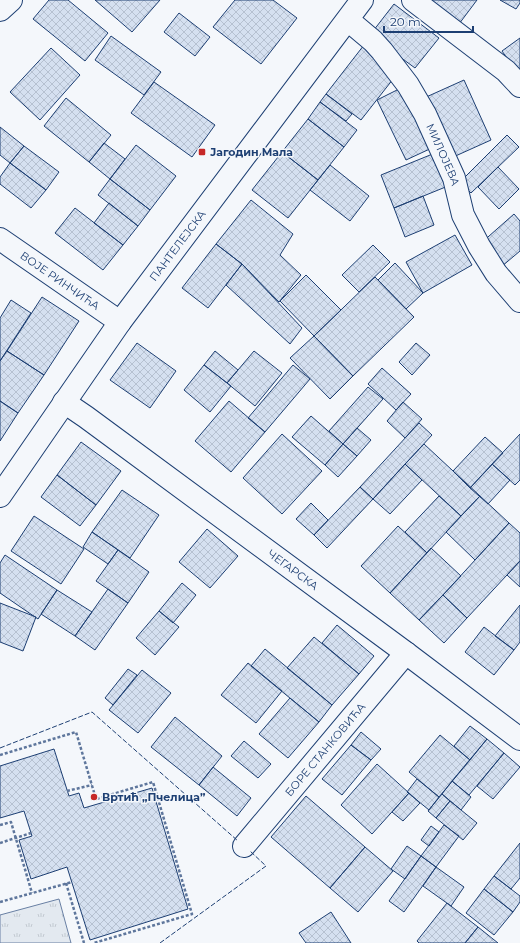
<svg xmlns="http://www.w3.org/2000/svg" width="520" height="943" viewBox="0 0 520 943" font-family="Montserrat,sans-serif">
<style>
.park{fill:url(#park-tufts);stroke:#687fa3}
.building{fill:url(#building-cross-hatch);stroke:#1d3f73}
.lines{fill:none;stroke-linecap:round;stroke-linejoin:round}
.street-casing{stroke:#1d3f73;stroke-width:24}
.secondary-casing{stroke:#1d3f73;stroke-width:24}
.path{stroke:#5e769c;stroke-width:2.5;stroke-dasharray:3 2;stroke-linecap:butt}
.street{stroke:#f4f7fb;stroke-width:22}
.secondary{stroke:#f4f7fb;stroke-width:22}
.fence{stroke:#1d3f73;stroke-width:1;stroke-dasharray:5 2;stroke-linecap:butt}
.poi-dot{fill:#c62828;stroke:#f4f7fb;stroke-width:1.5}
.labels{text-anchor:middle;stroke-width:3;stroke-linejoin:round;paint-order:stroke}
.poi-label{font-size:11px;font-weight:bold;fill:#1d3f73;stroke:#f4f7fb;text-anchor:start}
.street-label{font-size:11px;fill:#1d3f73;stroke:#f4f7fb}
</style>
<defs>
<pattern id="park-tufts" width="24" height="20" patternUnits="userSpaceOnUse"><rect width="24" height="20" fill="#e3e9f0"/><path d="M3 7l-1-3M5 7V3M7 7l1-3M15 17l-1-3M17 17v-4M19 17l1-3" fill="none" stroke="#c2c9d1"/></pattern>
<pattern id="building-cross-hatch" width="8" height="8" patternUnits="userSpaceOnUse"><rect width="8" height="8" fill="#d5e0f0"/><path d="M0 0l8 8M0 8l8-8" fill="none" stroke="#b6c1d1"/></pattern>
</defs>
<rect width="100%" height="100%" fill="#f4f7fb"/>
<!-- park -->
<path class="park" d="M 59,899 L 71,943 L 0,943 L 0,915 Z"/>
<!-- building -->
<path class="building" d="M 49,0 L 68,0 L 108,33 L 85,61 L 33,19 Z
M 95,0 L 160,0 L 132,32 Z
M 235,0 L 273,0 L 297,18 L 261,64 L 213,27 Z
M 418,0 L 477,0 L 456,28 Z
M 500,0 L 520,0 L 520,3 L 516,9 Z
M 394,4 L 439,38 L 415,68 L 370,35 Z
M 179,13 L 210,37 L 195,56 L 164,32 Z
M 111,36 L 161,72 L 144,95 L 95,60 Z
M 520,38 L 520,77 L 502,51 Z
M 364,45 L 397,74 L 361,120 L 326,94 Z
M 51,48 L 80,75 L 40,120 L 10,92 Z
M 464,80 L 491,140 L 451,158 L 424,98 Z
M 154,82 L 215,125 L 192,157 L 131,113 Z
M 405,86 L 434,147 L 406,160 L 377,100 Z
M 326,94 L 352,114 L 346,121 L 320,102 Z
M 66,98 L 111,135 L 89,162 L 44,126 Z
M 320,102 L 357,130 L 344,147 L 308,119 Z
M 308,119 L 344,147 L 318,180 L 282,152 Z
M 0,127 L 24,146 L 10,163 L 0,155 Z
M 507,135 L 519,147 L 471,193 L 460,182 Z
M 104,143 L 125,159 L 110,179 L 89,162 Z
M 136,145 L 176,176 L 150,210 L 110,179 Z
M 24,146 L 59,172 L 46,190 L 10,163 Z
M 282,152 L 318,180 L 288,218 L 252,190 Z
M 435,153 L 448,186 L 394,208 L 381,175 Z
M 10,163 L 46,190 L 31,208 L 0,184 L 0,177 Z
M 330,165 L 369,196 L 350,221 L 310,190 Z
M 498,167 L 519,189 L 499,209 L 478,187 Z
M 110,179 L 150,210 L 138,226 L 98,195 Z
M 423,196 L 434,225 L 405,237 L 394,208 Z
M 251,200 L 293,234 L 280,255 L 301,275 L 279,302 L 242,264 L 216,244 Z
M 109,203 L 138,226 L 123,245 L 94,223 Z
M 75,208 L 123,245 L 103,270 L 55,233 Z
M 514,214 L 520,221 L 520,251 L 501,267 L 480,244 Z
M 455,235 L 472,265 L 423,293 L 406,262 Z
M 216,244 L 242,264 L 208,308 L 182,288 Z
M 373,245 L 390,262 L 359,292 L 342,275 Z
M 395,263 L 423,293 L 406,309 L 378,280 Z
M 242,264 L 302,328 L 290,344 L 226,285 Z
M 306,275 L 341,310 L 314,336 L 280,301 Z
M 375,277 L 414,317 L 353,376 L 314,336 Z
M 42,297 L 79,321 L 44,375 L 7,351 Z
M 11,300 L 31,313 L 0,361 L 0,318 Z
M 314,336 L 353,376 L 330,399 L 290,358 Z
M 137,343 L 176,371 L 150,408 L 110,380 Z
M 416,343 L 430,355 L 412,375 L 399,362 Z
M 7,351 L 44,375 L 18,413 L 0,401 L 0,361 Z
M 215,351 L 238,370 L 227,383 L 204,365 Z
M 254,351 L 282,373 L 255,406 L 227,383 Z
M 204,365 L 231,386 L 210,412 L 184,390 Z
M 293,365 L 310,379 L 265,432 L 248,418 Z
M 382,368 L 411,394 L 396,410 L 368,384 Z
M 368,387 L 383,399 L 343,444 L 329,431 Z
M 0,401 L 18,413 L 0,441 Z
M 229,401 L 265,432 L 231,472 L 195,441 Z
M 403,402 L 422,419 L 405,438 L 387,421 Z
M 311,416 L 343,444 L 325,465 L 292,437 Z
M 419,423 L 432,435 L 373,499 L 360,487 Z
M 357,428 L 371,440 L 357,456 L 343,444 Z
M 282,434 L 322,471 L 282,514 L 243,478 Z
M 520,434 L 520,480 L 515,485 L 492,464 Z
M 485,437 L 503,453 L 470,488 L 453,471 Z
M 81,442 L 121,471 L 96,505 L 57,475 Z
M 343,444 L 357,456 L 338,477 L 325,465 Z
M 424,444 L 480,496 L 461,516 L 405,464 Z
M 405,464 L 422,480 L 390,514 L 373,499 Z
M 492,464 L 510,480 L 488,504 L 470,488 Z
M 57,475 L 96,505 L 80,526 L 41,497 Z
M 360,487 L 373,499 L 327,548 L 314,535 Z
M 122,490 L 159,515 L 130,558 L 92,532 Z
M 439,496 L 461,516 L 427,553 L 405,532 Z
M 480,496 L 509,523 L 475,560 L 446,532 Z
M 311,503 L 328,520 L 314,535 L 296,519 Z
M 34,516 L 84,549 L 61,584 L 11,551 Z
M 509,523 L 520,533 L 520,561 L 467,618 L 443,595 Z
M 398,526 L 427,553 L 390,593 L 361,566 Z
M 207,529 L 238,556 L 210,588 L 179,562 Z
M 92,532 L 118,550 L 108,564 L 83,547 Z
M 431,548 L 461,576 L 419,620 L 390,593 Z
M 118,550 L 149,572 L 128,603 L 96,581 Z
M 5,555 L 57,590 L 38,619 L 0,593 L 0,563 Z
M 520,561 L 520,587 L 507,575 Z
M 182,583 L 196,595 L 173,623 L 159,611 Z
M 108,589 L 128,603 L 95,650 L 75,636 Z
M 57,590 L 92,612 L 75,636 L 41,614 Z
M 443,595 L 467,618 L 444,643 L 419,620 Z
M 0,603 L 36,617 L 23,651 L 0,642 Z
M 520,605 L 520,642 L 514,650 L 495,636 Z
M 159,611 L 179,627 L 155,655 L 136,638 Z
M 337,625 L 374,656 L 359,674 L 322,643 Z
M 484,627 L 514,650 L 494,675 L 465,652 Z
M 314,637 L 359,674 L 332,705 L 287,668 Z
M 265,649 L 332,705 L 319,722 L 251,666 Z
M 248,663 L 282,691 L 256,723 L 221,695 Z
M 128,669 L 137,675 L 113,705 L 105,698 Z
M 142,670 L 171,693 L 138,733 L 109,710 Z
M 290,698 L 319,722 L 288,758 L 259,734 Z
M 175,717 L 222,756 L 199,785 L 151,747 Z
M 470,726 L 487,739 L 470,760 L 454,746 Z
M 361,732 L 381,749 L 371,760 L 351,745 Z
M 440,735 L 470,760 L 439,797 L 409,772 Z
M 487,739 L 504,753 L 469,795 L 452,781 Z
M 244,741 L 271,764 L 258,778 L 231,756 Z
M 351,745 L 371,760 L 342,795 L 322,779 Z
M 54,749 L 69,796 L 79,793 L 84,808 L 152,788 L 188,909 L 90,940 L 67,867 L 31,879 L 19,840 L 32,836 L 24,811 L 0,818 L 0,766 Z
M 504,753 L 520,767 L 493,799 L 477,786 Z
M 377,764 L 409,793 L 372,834 L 341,805 Z
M 213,767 L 251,798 L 237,816 L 199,785 Z
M 417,779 L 439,797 L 429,810 L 407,792 Z
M 452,781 L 471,797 L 461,810 L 442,794 Z
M 409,793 L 420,803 L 403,821 L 392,812 Z
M 442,794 L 450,801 L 436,818 L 428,811 Z
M 306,796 L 365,847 L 330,888 L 271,837 Z
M 450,801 L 477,823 L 463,840 L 436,818 Z
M 444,825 L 459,836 L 436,867 L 421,856 Z
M 431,826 L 439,832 L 429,846 L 421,840 Z
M 520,843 L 520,878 L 511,889 L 494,876 Z
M 407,846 L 421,856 L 405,879 L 391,869 Z
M 365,847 L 393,871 L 358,912 L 330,888 Z
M 421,856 L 436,867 L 404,912 L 389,901 Z
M 436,867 L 464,887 L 451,906 L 423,886 Z
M 494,876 L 520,896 L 520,902 L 513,912 L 484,889 Z
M 484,889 L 513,912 L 494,935 L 466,913 Z
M 447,903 L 478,927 L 465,943 L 419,943 L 417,941 Z
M 331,912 L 351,943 L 306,943 L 299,933 Z
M 478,927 L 498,943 L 465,943 Z"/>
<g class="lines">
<!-- street casing -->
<g class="street-casing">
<g id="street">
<path d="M 413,0 L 506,71 L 520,86"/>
<path d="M 0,10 L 11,0"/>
<path id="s1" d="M 348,20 L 373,41 L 382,51 L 408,85 L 425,114 L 454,178 L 463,215 L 479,246 L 496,273 L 520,301"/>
<path id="s2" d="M 0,239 L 120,322"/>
<path id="s3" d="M 64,402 L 86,417 L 406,653 L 520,739"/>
<path id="s4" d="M 244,846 L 406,653"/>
</g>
</g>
<!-- secondary casing -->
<g class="secondary-casing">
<g id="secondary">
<path id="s5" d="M 0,496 L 120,322 L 362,0"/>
</g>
</g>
<!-- path -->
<path class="path" d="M 0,755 L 76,732 L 96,799 L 153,782 L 192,914 L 94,943
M 67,791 L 92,785
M 0,825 L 11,822 L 32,893
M 0,843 L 31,833
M 66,883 L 84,943
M 0,902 L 72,882"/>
<!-- street -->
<use href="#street" class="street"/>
<!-- secondary -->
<use href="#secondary" class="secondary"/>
<!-- fence -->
<path class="fence" d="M 0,748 L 92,712 L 238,841
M 160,943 L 266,866 L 250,851"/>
</g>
<!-- markers -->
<g class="poi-dot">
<rect x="198" y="148" width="8" height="8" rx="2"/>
<circle cx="94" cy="797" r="4"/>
</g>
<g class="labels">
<!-- poi labels -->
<g class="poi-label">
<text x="210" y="156">Јагодин Мала</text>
<text x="102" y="801">Вртић „Пчелица”</text>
</g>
<!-- street labels -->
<g class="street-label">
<text dy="4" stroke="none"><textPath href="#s1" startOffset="167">МИЛОЈЕВА</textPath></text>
<text dy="4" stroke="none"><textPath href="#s5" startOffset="307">ПАНТЕЛЕЈСКА</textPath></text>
<text dy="4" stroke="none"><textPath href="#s2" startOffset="73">ВОЈЕ РИНЧИЋА</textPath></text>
<text dy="4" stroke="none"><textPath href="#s3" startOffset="284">ЧЕГАРСКА</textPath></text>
<text dy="4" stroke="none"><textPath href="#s4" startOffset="126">БОРЕ СТАНКОВИЋА</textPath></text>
</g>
</g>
<!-- scale -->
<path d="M384 26v6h89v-6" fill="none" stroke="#1d3f73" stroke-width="2"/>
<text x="390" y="26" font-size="12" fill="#1d3f73" stroke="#f4f7fb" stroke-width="3" paint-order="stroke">20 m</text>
</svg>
